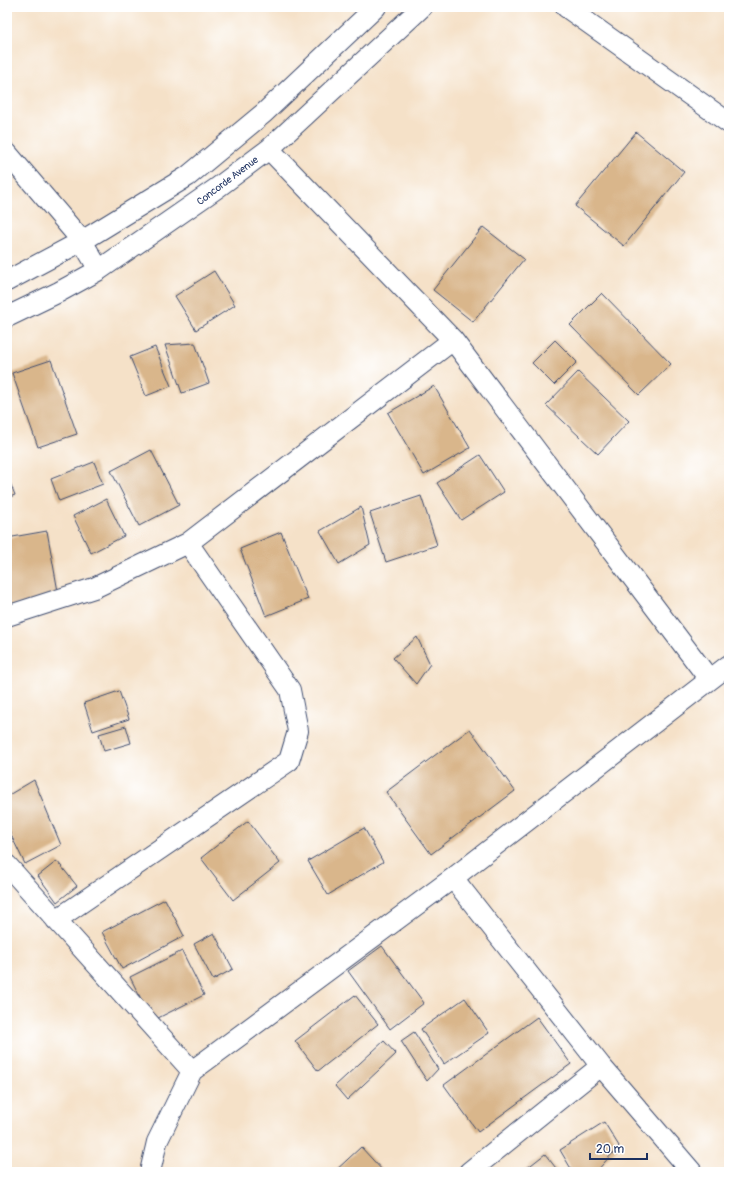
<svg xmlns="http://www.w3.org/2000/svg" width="736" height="1179" viewBox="0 0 736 1179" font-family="Pangolin,sans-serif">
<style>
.building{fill:#d9b68b}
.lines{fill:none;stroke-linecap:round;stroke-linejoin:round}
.minor-casing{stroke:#3c4a6e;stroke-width:22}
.minor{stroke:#fff;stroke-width:20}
.labels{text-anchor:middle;stroke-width:3.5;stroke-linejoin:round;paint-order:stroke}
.street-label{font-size:10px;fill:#1b2f5e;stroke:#fff}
</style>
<rect width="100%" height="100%" fill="#fff"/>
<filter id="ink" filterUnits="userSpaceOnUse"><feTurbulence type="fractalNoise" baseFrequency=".025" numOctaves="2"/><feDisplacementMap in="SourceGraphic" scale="8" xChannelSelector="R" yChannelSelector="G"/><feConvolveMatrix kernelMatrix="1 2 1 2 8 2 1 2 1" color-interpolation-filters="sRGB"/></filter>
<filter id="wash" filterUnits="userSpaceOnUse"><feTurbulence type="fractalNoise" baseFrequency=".012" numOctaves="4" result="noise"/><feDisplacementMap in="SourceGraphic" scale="16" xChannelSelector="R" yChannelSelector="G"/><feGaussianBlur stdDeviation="0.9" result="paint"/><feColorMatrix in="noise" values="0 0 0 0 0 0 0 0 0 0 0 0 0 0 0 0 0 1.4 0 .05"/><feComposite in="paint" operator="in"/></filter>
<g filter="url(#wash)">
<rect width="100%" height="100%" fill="#f5e1c8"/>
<g id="blocks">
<!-- building -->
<path class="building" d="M 636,132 L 684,172 L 624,246 L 575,206 Z
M 483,227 L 524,259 L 473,322 L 433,290 Z
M 214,271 L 235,305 L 196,330 L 175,296 Z
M 602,293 L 671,364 L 639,395 L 570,325 Z
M 555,340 L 577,362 L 554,385 L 532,363 Z
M 195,343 L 209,383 L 182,393 L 165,345 Z
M 155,347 L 171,386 L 146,396 L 130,357 Z
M 51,360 L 77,434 L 38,447 L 12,373 Z
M 578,372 L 629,421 L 598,454 L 546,405 Z
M 434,386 L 470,448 L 424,475 L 388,413 Z
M 151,450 L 179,505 L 139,526 L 111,471 Z
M 480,455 L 504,492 L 461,520 L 437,483 Z
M 94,462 L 103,484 L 59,501 L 51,479 Z
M 7,475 L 15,495 L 7,498 Z
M 421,496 L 437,545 L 386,562 L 370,513 Z
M 106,499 L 124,536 L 91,553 L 73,516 Z
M 361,507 L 370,545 L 339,564 L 320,531 Z
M 47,531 L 59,597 L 7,607 L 7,538 Z
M 281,532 L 308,599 L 266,616 L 240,549 Z
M 417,637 L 430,664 L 416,684 L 393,658 Z
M 119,691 L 129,719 L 93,731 L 84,703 Z
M 126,726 L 131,743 L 104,751 L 99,734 Z
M 470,729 L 515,791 L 431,854 L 386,792 Z
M 34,780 L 61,845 L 25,864 L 7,827 L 7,796 Z
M 248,821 L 280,863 L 233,900 L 201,858 Z
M 364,828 L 383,862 L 328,895 L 308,861 Z
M 57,861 L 77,886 L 57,902 L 38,876 Z
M 165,899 L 184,936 L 122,969 L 102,932 Z
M 214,933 L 233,969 L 213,980 L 194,944 Z
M 382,946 L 424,1003 L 390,1029 L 348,971 Z
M 182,951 L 204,995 L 152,1021 L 130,977 Z
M 355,995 L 378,1024 L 318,1071 L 295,1041 Z
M 465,998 L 489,1033 L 444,1064 L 421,1029 Z
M 537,1017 L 571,1064 L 478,1132 L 444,1085 Z
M 414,1032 L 438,1069 L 427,1081 L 401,1041 Z
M 384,1041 L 396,1054 L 347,1100 L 335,1086 Z
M 604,1122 L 619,1146 L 596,1172 L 573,1172 L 560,1150 Z
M 361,1147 L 384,1172 L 334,1172 Z
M 545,1154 L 559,1172 L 522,1172 Z"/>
</g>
</g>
<g filter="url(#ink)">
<use href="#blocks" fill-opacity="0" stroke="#3c4a6e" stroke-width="1"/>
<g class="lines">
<!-- minor casing -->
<g class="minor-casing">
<path id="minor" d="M 566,7 L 729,123
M 269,149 L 453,340 L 709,679
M 7,153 L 82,241 L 99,270
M 7,281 L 82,241 L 188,176 L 264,113 L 376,7
M 7,317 L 59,292 L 99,270 L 217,188 L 269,149 L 422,7
M 7,616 L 94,588 L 188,543 L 453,340
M 7,865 L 192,1071
M 453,878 L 601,1066 L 692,1172
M 56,920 L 289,761 L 298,731 L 290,690 L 188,543
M 150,1172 L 157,1142 L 192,1071 L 453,878 L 729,665
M 469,1172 L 601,1066"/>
</g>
<!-- minor -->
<use href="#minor" class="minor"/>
</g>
</g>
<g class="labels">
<!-- street labels -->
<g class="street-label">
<text transform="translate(227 180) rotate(-37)" y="4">Concorde Avenue</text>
</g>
</g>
<!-- margin -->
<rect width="736" height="1179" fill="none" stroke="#fff" stroke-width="24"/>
<!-- scale -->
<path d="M590 1153v6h57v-6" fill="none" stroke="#1b2f5e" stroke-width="2"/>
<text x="596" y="1153" font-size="12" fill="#1b2f5e" stroke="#ffffff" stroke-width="3" paint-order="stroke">20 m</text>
</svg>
